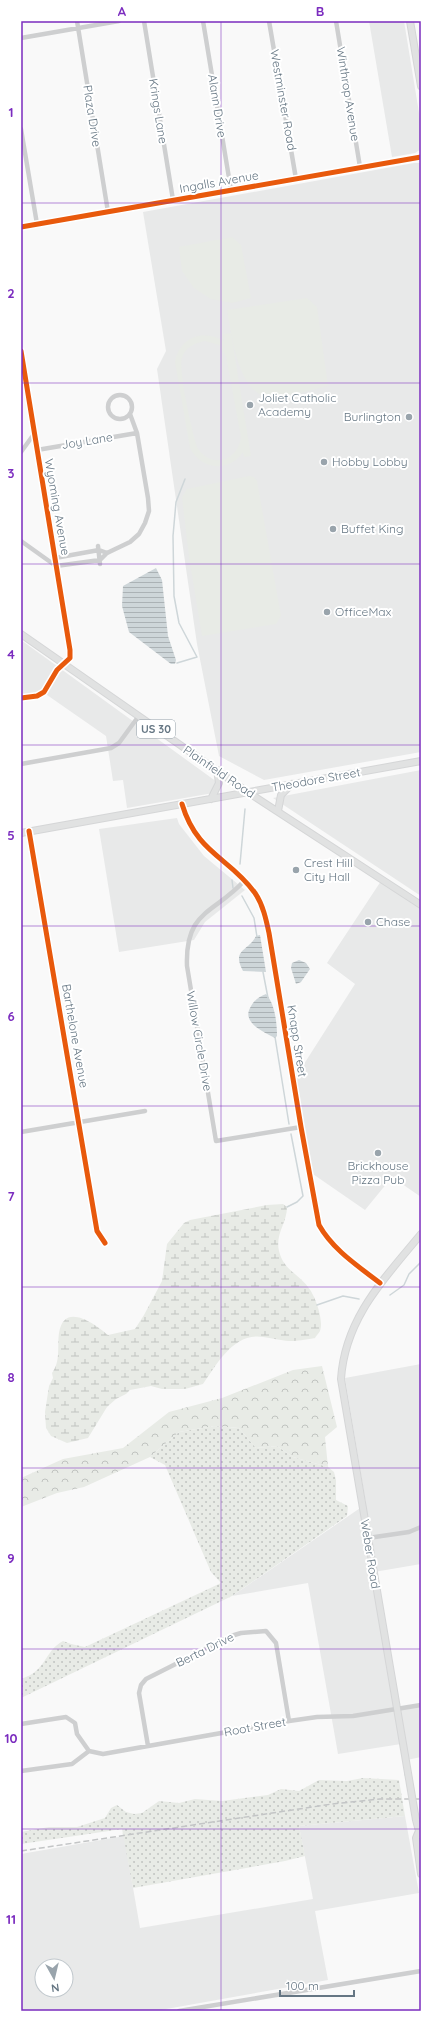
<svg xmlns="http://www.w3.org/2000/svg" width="442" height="2032" viewBox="0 0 442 2032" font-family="Quicksand,sans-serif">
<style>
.built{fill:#e8e9e9;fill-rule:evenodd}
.grass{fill:url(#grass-dots)}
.forest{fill:url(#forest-crowns)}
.wetland{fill:url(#wetland-marsh)}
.pitch{fill:#e8ebe6;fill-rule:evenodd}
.water{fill:url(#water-rules)}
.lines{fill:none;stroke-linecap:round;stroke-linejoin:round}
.stream{stroke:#ced6d9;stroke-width:1.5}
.major-casing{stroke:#d5d6d7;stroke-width:8}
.minor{stroke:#cecfd0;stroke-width:4.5}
.major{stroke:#e1e2e2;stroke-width:6}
.rail{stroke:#c3c5c6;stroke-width:1.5;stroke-dasharray:6 3;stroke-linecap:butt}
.major-bridge-casing{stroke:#d5d6d7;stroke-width:8;stroke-linecap:butt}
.major-bridge{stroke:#e1e2e2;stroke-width:6}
.cycleway-casing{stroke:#fff;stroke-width:8}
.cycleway{stroke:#e8590c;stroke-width:5}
.grid{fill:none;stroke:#7b2cbf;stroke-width:1;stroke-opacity:0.55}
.poi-dot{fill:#99a4ac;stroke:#fff;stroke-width:1.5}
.labels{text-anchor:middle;stroke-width:4;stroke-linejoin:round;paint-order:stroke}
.shield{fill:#fff;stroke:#939fa8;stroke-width:1}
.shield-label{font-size:11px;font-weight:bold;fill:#657683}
.street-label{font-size:12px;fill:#657683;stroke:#fff}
.poi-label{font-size:12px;fill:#657683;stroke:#fff;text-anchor:start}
.neatline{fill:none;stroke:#7b2cbf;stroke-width:1.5}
.grid-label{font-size:13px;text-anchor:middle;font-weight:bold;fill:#7b2cbf}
</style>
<defs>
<pattern id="grass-dots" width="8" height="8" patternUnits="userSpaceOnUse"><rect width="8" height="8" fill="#e8ebe6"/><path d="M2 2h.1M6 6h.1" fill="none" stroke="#c0c3c0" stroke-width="1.8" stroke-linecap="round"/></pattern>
<pattern id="forest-crowns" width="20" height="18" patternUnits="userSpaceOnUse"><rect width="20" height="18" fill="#e8ebe6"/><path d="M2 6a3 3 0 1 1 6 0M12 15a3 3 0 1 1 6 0" fill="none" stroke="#c0c3c0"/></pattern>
<pattern id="wetland-marsh" width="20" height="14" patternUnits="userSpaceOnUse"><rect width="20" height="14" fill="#e8ebe6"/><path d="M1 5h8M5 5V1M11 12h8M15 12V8" fill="none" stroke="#c0c3c0"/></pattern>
<pattern id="water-rules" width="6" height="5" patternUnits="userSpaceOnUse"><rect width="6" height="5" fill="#ced6d9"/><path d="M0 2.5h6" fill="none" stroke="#abb2b5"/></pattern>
</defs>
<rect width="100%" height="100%" fill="#f9f9f9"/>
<!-- built -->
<path class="built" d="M 369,21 L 404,21 L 421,125 L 421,149 L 415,153 L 392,157 Z
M 414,163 L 421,163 L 421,752 L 264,780 L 219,756 L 197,644 L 157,369 L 166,351 L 143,212 Z
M 21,640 L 217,782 L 219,792 L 127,808 L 123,780 L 113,781 L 106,736 L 47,695 L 23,695 L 21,679 Z
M 421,770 L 421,896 L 273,798 Z
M 177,818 L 179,824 L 204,856 L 245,890 L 205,922 L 194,940 L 119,952 L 99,829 Z
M 381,881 L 421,907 L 421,1197 L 392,1177 L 365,1210 L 310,1172 L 293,1075 L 297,1075 L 355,984 L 327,963 Z
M 421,1364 L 421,1564 L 374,1572 L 401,1744 L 338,1754 L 308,1583 L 232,1596 L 366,1504 L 345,1378 Z
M 421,1706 L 421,1757 L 407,1760 L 397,1710 Z
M 405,1816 L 419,1893 L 315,1911 L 328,1980 L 155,2011 L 21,2011 L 21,1854 L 124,1836 L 140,1928 L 313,1899 L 299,1826 ZM 42,1966 L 66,1966 L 66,1990 L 42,1990 Z"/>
<!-- grass -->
<path class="grass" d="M 214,1426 L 239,1428 L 256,1448 L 277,1446 L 293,1457 L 328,1467 L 334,1472 L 336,1480 L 336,1500 L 348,1506 L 347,1516 L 232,1596 L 21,1698 L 21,1679 C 47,1671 44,1651 63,1641 L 71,1644 L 85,1647 L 221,1583 L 211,1572 L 165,1465 L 150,1457 L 179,1432 Z
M 363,1778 L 399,1780 L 405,1816 L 299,1826 L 305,1856 L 285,1861 L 133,1888 L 122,1829 L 21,1844 L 21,1832 L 49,1827 L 77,1827 L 105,1818 L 111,1808 L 117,1805 L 126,1812 L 134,1814 L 142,1813 L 159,1801 L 179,1803 L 195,1799 L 222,1801 L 268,1795 L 281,1789 L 299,1791 L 319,1780 L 347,1781 Z"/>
<!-- forest -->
<path class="forest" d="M 322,1366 L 337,1427 L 325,1437 L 328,1467 L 293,1457 L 277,1446 L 256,1448 L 239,1428 L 214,1426 L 179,1432 L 150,1457 L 84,1487 L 57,1493 L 21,1507 L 21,1478 L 63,1459 L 123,1448 L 169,1412 L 222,1398 L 293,1370 Z"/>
<!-- wetland -->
<path class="wetland" d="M 283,1204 L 287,1207 C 287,1223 275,1234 279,1251 C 284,1271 298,1273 308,1287 C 315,1295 324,1320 320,1331 C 319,1333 316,1336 315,1338 C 289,1343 287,1341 263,1337 C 234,1332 217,1364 203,1384 L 185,1389 L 162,1389 L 151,1386 L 130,1390 L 126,1394 L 116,1399 L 107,1407 L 88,1438 L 67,1443 L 51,1436 L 46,1428 L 45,1412 L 49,1386 L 53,1378 L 52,1373 C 61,1361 57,1346 59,1333 C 64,1301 95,1324 108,1335 L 135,1329 L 144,1315 L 162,1281 L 167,1244 L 184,1223 L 190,1220 L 267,1205 Z"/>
<!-- pitch -->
<path class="pitch" d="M 232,237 L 241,245 L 251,298 L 232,303 L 211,299 L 194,288 L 182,271 L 179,247 Z
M 307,298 L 317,307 L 328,386 C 311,390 292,396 274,397 C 238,400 232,335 227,310 Z
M 231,333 L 251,456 L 244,457 L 243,452 C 229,473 201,470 190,448 L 175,362 C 180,337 202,329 224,341 L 223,334 ZM 205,341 L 219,345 L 226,356 L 241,437 C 238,462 210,469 197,447 C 192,432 178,370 182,358 C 185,347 195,343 205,341 Z
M 249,476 L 254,477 L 257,481 L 281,616 L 276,624 L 202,636 L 189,557 L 182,497 L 187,489 Z"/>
<!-- water -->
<path class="water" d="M 156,568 L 162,580 L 168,636 L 176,660 L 175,664 L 171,664 L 129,632 L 122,606 L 123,586 Z
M 260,935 L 266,972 L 243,971 C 231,949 249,951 256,936 Z
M 299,960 L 306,963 L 310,969 L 301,982 L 296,984 L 291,968 L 292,963 Z
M 266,994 C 275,1004 277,1023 277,1036 L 275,1038 C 264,1032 242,1023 250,1008 C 254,1000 259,997 266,994 Z"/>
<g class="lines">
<!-- stream -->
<path class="stream" d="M 177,663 L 197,657 L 179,623 L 174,596 L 173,536 L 176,502 L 185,479
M 240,864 L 245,809
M 232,880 L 233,888
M 242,896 L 254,918 L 257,937
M 263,972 L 268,998
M 275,1037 L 289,1124
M 287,1207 L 297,1202 L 303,1196 L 291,1134
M 390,1295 L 404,1285 L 409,1274 L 421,1262
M 317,1305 L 343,1296 L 359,1299"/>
<!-- major casing -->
<g class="major-casing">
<path id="major" d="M 410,21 L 421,86
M 21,634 L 249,793 L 421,905
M 211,799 L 219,783 L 217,770
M 278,811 L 281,795 L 292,784
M 21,833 L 421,761
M 408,1773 L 341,1379 C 345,1318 384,1279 421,1234
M 416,1820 L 420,1835
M 418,1833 L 416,1838 L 421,1874"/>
</g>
<!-- minor -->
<path class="minor" d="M 77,21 L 108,212
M 144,21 L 173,200
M 203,21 L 231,190
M 269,21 L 296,179
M 336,21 L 360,167
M 21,38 L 119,21
M 21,129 L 37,224
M 21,227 L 421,157
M 21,351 L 70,650 L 70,658 L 57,670 L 44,692 L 37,696 L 21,698
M108 407a12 12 0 1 1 24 0a12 12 0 1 1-24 0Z
M 37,450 L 137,433
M 21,452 L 34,434
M 21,541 L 56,566 L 100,560 L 107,553 L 130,542 L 139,534 L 145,523 L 149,511 L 148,498 L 137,433 L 130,414
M 98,546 L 100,564
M 55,558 L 99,550 L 107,553
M 21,764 L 111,748 L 119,743 L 138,717
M 182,804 C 197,854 229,857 255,893 C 263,905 266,919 269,933 L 301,1127 L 319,1225 C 333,1250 358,1266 380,1283
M 29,831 L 97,1231 L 105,1243
M 244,881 C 214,914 185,910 187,966 L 216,1141 L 301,1127
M 21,1132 L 145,1111
M 368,1538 L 409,1532 L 421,1527
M 21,1724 L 66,1717 L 75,1723 L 77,1734 L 89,1751
M 148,1746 L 139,1693 L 141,1685 L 146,1679 L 231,1636 L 241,1633 L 266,1631 L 276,1643 L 289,1721
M 89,1751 L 103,1754 L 289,1721 L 317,1717 L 353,1716 L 421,1705
M 21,1771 L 72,1764 L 89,1751
M 179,2011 L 421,1971"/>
<!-- major -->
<use href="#major" class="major"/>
<!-- rail -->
<path class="rail" d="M 21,1851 L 332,1804 L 380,1799 L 421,1799"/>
<!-- major-bridge casing -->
<g class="major-bridge-casing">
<path id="major-bridge" d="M 408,1773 L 416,1820"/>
</g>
<!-- major-bridge -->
<use href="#major-bridge" class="major-bridge"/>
<!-- cycleway casing -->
<g class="cycleway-casing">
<path id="cycleway" d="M 21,227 L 421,157
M 21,351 L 70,650 L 70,658 L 57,670 L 44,692 L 37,696 L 21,698
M 182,804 C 197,854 229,857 255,893 C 263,905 266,919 269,933 L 301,1127 L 319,1225 C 333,1250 358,1266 380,1283
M 29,831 L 97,1231 L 105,1243"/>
</g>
<!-- cycleway -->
<use href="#cycleway" class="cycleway"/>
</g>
<!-- grid -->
<path class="grid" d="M 221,21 L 221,2011M 21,203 L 421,203M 21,383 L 421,383M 21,564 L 421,564M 21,745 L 421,745M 21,926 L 421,926M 21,1106 L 421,1106M 21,1287 L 421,1287M 21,1468 L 421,1468M 21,1649 L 421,1649M 21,1829 L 421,1829"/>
<!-- markers -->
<g class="poi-dot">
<circle cx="250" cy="405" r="4"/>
<circle cx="409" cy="417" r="4"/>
<circle cx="324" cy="462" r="4"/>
<circle cx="333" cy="529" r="4"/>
<circle cx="327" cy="612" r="4"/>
<circle cx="296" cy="870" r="4"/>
<circle cx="368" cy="922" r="4"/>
<circle cx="378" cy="1153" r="4"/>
</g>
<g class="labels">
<!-- shield labels -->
<rect class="shield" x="137" y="720" width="38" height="18" rx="3"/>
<g class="shield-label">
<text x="156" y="733">US 30</text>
</g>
<!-- street labels -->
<g class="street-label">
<text transform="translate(348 94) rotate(81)" y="4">Winthrop Avenue</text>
<text transform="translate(283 100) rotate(80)" y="4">Westminster Road</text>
<text transform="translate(217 106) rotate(81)" y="4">Alann Drive</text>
<text transform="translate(158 111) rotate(81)" y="4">Krings Lane</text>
<text transform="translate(92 116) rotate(81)" y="4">Plaza Drive</text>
<text transform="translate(219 182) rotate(-10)" y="4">Ingalls Avenue</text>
<text transform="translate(87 441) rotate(-9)" y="4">Joy Lane</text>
<text transform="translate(57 507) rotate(80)" y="4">Wyoming Avenue</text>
<text transform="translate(219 772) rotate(34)" y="4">Plainfield Road</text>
<text transform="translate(316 780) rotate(-10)" y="4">Theodore Street</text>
<text transform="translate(75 1036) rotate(80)" y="4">Barthelone Avenue</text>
<text transform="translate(199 1041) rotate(80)" y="4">Willow Circle Drive</text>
<text transform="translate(297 1041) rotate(81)" y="4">Knapp Street</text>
<text transform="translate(370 1554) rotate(81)" y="4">Weber Road</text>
<text transform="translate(205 1650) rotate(-26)" y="4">Berta Drive</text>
<text transform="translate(255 1727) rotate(-10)" y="4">Root Street</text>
</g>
<!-- poi labels -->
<g class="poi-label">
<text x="258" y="402">Joliet Catholic<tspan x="258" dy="14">Academy</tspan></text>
<text x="401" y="421" text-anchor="end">Burlington</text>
<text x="332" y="466">Hobby Lobby</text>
<text x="341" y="533">Buffet King</text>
<text x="335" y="616">OfficeMax</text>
<text x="304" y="867">Crest Hill<tspan x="304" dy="14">City Hall</tspan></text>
<text x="376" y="926">Chase</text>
<text x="378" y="1170" text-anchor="middle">Brickhouse<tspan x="378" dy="14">Pizza Pub</tspan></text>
</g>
</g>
<!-- border -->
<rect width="442" height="2032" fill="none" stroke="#ffffff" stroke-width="44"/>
<!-- north arrow -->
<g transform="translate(54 1978) rotate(172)"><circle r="19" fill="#ffffff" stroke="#c1c8cd"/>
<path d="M0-3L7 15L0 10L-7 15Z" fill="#99a4ac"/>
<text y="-6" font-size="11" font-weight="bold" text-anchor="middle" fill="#657683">N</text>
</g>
<!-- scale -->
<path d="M280 1990v6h74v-6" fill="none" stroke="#657683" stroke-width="2"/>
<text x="286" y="1990" font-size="12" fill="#657683" stroke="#ffffff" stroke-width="3" paint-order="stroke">100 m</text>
<rect x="22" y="22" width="398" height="1988" class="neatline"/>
<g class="grid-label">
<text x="122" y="16">A</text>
<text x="320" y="16">B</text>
<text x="11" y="117">1</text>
<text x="11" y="298">2</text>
<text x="11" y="478">3</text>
<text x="11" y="659">4</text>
<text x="11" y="840">5</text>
<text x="11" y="1021">6</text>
<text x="11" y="1201">7</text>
<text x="11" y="1382">8</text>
<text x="11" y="1563">9</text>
<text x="11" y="1743">10</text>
<text x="11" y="1924">11</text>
</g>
</svg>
